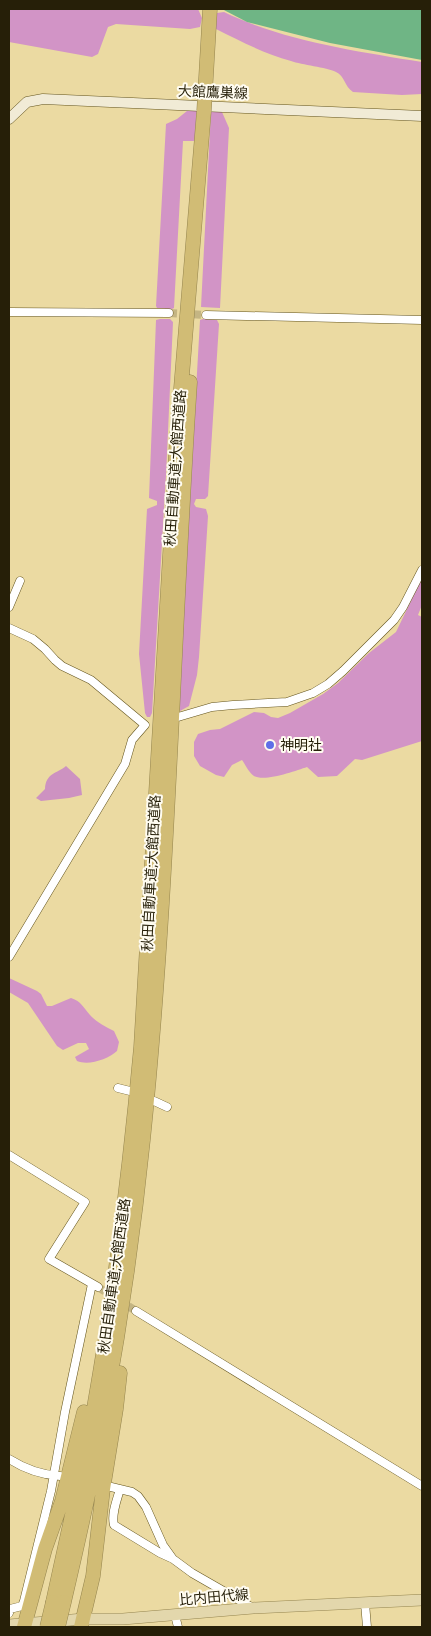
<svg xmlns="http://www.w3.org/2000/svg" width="431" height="1636" viewBox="0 0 431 1636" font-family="Roboto,'Noto Sans JP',sans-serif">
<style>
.green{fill:#cd92c1}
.forest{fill:#d294c6}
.water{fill:#6fb585}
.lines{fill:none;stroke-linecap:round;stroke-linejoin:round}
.street-tunnel{stroke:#c4b583;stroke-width:8;stroke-dasharray:8 4;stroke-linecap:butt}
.street-casing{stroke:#64551e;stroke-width:9}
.secondary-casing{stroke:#64551e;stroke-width:11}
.primary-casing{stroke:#95854f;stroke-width:12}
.highway-casing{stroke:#95854f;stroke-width:15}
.street{stroke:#fff;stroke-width:8}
.secondary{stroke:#f1ebd6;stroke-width:10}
.primary{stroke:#e3d7ac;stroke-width:11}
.highway{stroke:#d1bc75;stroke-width:14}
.highway-bridge-casing{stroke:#95854f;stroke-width:15;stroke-linecap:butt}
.highway-bridge{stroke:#d1bc75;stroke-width:14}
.poi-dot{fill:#5f6fe7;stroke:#fffcf1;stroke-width:2}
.labels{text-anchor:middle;stroke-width:4;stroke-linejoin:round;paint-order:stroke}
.street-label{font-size:14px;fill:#261f08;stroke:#fffcf1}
.poi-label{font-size:14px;fill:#261f08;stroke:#fffcf1;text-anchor:start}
</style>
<rect width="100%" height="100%" fill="#ebdaa2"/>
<!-- green -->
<path class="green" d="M 66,766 L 80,779 L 82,795 L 69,798 L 41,801 L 36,798 L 45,789 C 46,773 56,774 66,766 Z"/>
<!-- forest -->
<path class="forest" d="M 9,9 L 198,9 L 202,18 L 200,27 L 190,29 L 116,24 L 108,27 L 98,54 L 92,57 L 9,42 Z
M 224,12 C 284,41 356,51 422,62 L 422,94 L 402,95 L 353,92 C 344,86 345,76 336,72 C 326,67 302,65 291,61 C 265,54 240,41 216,29 L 215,19 L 217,13 Z
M 187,111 L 197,111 L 195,141 L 183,141 L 174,308 L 172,309 L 157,308 L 156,306 L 166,124 L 177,119 Z
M 211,111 L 222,112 L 229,128 L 220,308 L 201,307 Z
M 160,319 L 170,319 L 173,322 L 166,475 L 152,713 L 150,717 L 147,717 L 145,713 L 139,654 L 147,509 L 157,505 L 157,501 L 149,498 L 156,320 Z
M 203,319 L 217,320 L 219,324 L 208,496 L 205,499 L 196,499 L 194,504 L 196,507 L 206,509 L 208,516 L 199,657 L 197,675 L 189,706 L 180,711 L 178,707 L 200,320 Z
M 422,578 L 422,605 L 418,615 L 422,617 L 422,741 L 362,760 L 355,759 L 337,776 L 318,777 L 307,767 C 295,771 265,782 254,776 C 249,773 245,764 242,760 L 232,765 L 224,777 L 216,775 L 200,766 L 194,756 L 194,742 L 198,734 L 210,730 L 220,729 L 254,712 L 264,713 L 271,717 L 278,718 L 290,713 L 323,694 L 338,683 L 369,653 L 396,632 Z
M 9,978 L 37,991 L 41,994 L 47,1006 L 52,1006 L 71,998 C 82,1002 82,1006 90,1015 C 96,1022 106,1027 114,1031 L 119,1042 L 117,1051 C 108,1059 89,1066 77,1061 L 75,1057 L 89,1049 L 86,1043 L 78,1043 L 63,1050 L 57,1046 L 28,1003 L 9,992 Z"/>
<!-- water -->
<path class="water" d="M 222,9 L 422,9 L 422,60 L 330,43 L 247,22 Z"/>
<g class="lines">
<!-- street-tunnel -->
<path class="street-tunnel" d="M 169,313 L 206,315
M 98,1287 L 136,1311"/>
<!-- street casing -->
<g class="street-casing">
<path id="street" d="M 9,312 L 169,313
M 206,315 L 422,320
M 9,607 L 20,581
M 9,628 L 33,639 L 45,649 L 55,660 L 62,666 L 91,680 L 145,725 L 132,740 L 125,764 L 9,957
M 178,717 L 212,707 L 233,705 L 287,702 L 313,693 L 328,684 L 343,671 L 394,620 L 403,607 L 422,570
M 118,1088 L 130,1091
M 154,1101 L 167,1107
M 9,1155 L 85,1202 L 49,1259 L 98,1287
M 136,1311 L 422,1486
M 9,1459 C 25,1469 41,1475 60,1476
M 107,1486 L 132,1492 L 138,1496 L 146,1507 L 163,1545 L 173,1559 L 192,1573 L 253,1608
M 120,1489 C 117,1500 111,1514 114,1525 L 160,1553 L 171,1558
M 365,1603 L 367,1627
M 9,1613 L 10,1609 L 22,1606 L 24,1601 L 51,1491 L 65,1412 L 92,1284
M 175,1615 L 178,1627"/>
</g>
<!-- secondary casing -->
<g class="secondary-casing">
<path id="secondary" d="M 9,119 L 27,102 L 43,99 L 422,116"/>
</g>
<!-- primary casing -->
<g class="primary-casing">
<path id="primary" d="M 9,1625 L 84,1619 L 123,1619 L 253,1608 L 422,1600"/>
</g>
<!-- highway casing -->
<g class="highway-casing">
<path id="highway" d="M 53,1602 C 67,1537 82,1473 94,1408 C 115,1289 130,1168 141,1047 L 177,436 L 204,111
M 64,1602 C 79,1538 94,1473 105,1408 C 121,1320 134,1229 143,1140 C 169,888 173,634 190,382
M 24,1627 L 45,1549 L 62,1501 L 84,1412
M 81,1627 L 93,1576 L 103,1489 L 116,1409 L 120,1373"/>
</g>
<!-- street -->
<use href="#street" class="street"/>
<!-- secondary -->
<use href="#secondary" class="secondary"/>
<!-- primary -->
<use href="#primary" class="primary"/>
<!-- highway -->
<use href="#highway" class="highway"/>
<!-- highway-bridge casing -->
<g class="highway-bridge-casing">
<path id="highway-bridge" d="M 204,111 L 210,9
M 47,1627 L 53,1602
M 58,1627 L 64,1602"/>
</g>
<!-- highway-bridge -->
<use href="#highway-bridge" class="highway-bridge"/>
</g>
<!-- markers -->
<circle class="poi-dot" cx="270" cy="745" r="5"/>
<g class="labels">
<!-- street labels -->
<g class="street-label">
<text transform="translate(213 92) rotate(2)" y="5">大館鷹巣線</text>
<text transform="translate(175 468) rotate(-86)" y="5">秋田自動車道;大館西道路</text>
<text transform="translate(151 873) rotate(-87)" y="5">秋田自動車道;大館西道路</text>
<text transform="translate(114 1276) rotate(-82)" y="5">秋田自動車道;大館西道路</text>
<text transform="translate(214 1597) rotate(-5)" y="5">比内田代線</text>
</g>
<!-- poi labels -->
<g class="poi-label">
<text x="280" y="750">神明社</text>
</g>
</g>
<!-- border -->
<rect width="431" height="1636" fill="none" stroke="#261f08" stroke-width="20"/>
</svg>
